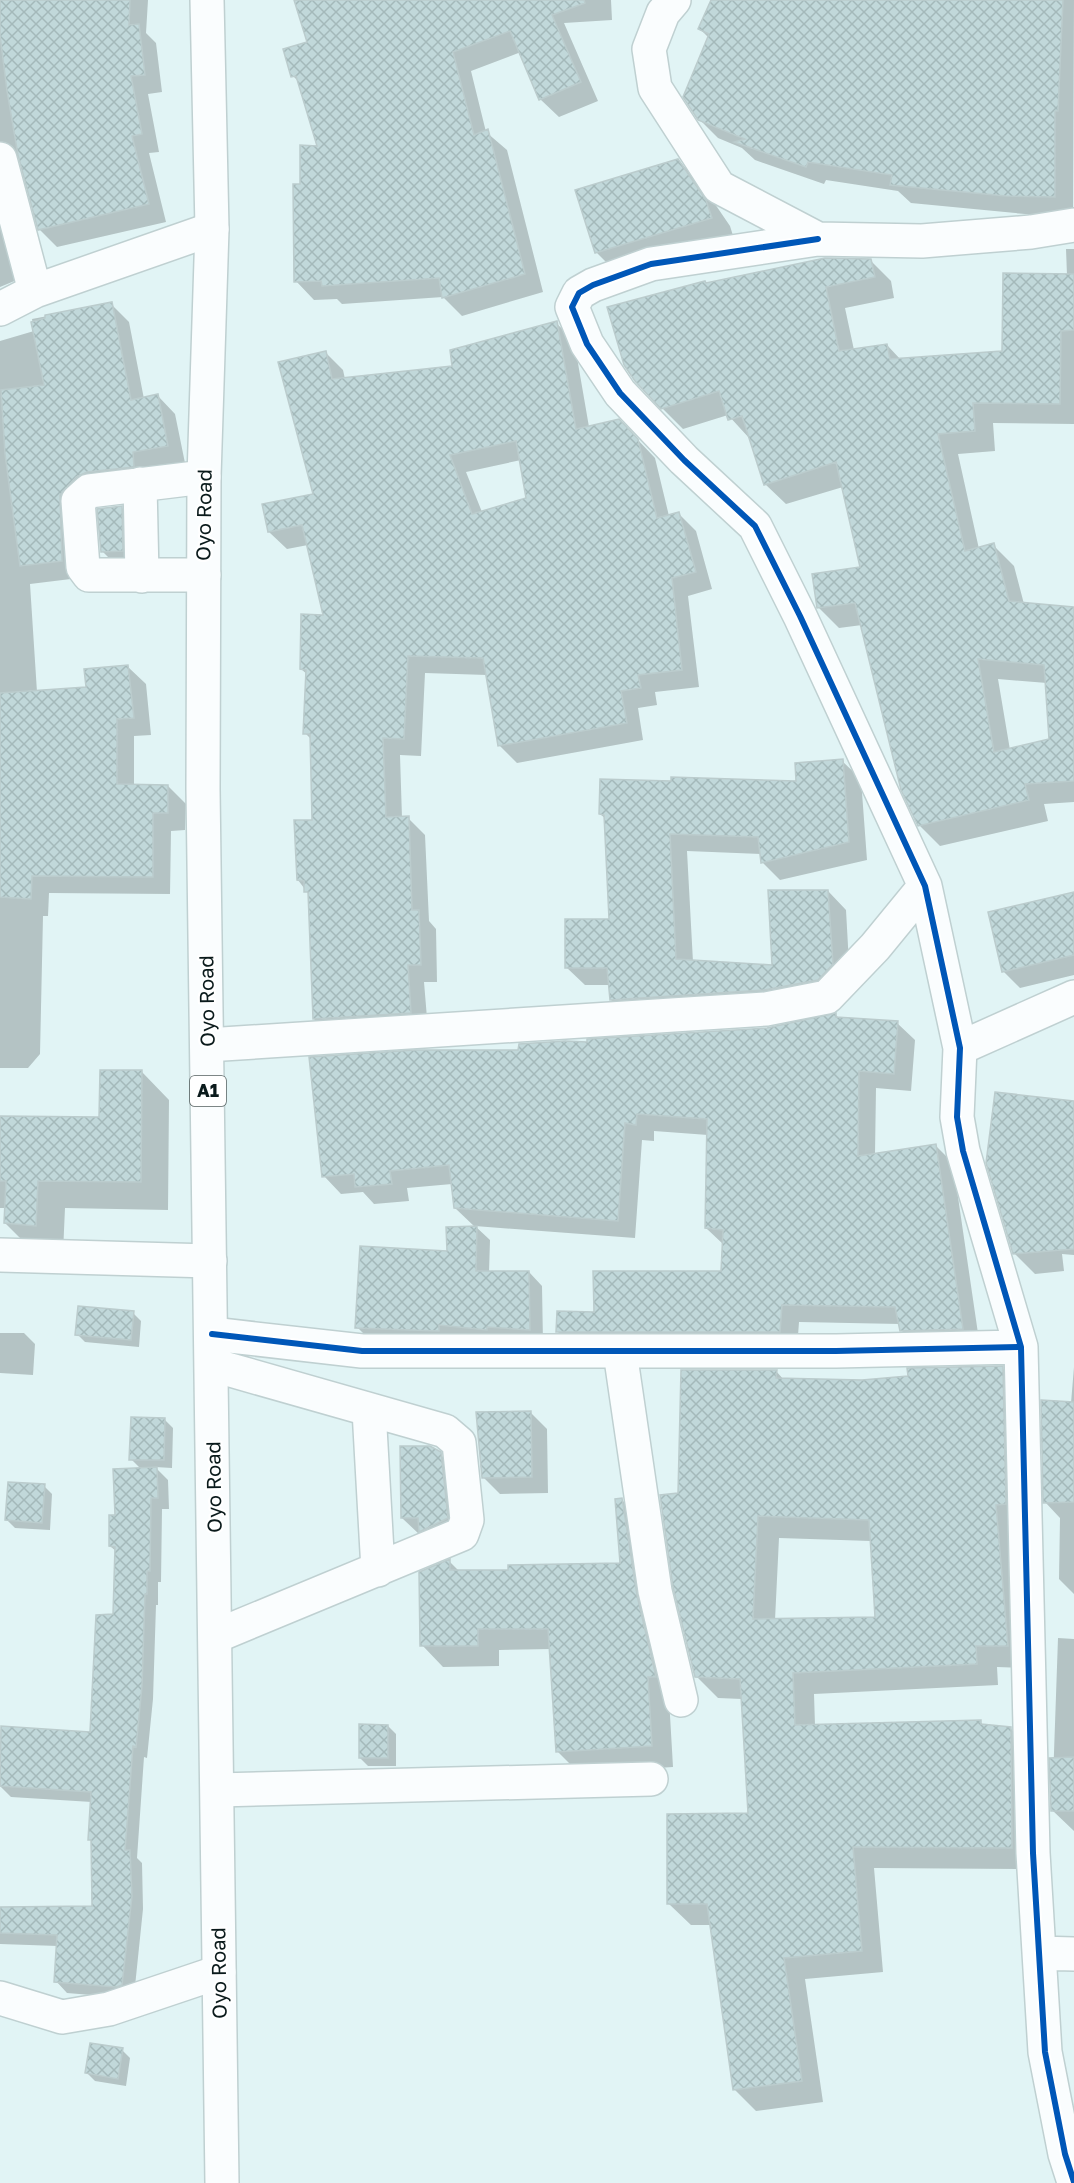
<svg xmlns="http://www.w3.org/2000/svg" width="1074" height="2183" viewBox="0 0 1074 2183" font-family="'Golos Text',sans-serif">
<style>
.shadow{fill:#0003;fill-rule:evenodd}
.building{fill:url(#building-cross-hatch);stroke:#bbcccd;stroke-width:1.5;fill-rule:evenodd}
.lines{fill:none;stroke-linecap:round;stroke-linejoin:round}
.minor-casing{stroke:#bfd0d1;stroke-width:36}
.highway-casing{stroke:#bfd0d1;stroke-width:36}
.minor{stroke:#fafdfe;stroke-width:33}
.highway{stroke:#fafdfe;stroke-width:33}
.cycleway-casing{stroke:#fff;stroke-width:10}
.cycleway{stroke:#0057b8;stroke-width:6}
.labels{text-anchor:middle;stroke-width:4.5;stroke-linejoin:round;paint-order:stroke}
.shield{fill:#fff;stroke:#545f5f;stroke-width:1.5}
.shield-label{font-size:18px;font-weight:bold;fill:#0a1a1b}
.street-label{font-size:20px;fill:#0a1a1b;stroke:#fff}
</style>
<defs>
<pattern id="building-cross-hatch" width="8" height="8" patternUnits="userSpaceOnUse" patternTransform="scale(1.5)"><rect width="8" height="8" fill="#c1d8da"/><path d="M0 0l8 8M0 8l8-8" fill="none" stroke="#a4b9ba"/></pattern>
</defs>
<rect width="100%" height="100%" fill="#e1f4f5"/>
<!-- shadow -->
<path class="shadow" d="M 0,0 L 148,0 L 146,33 L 156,43 L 162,92 L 148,94 L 159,152 L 149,153 L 166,222 L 57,247 L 39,229 L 21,158 L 13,158 L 0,171 Z
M 296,0 L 611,0 L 612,20 L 564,23 L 598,101 L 559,117 L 540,99 L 521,52 L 471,71 L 486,132 L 507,150 L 543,292 L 462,316 L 443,297 L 342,304 L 337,299 L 314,300 L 296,281 L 301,185 L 319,147 L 300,83 L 293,76 L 308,43 Z
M 713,0 L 1074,0 L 1073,215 L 1025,214 L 911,203 L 898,191 L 826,180 L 824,184 L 755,160 L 742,148 L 718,138 L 699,119 L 709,38 L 700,29 Z
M 678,160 L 702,185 L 730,226 L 735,242 L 620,276 L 596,252 Z
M 0,186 L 24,277 L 0,287 Z
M 1066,249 L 1074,249 L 1074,424 L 993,423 L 995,451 L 958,454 L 979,549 L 993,545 L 1014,566 L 1024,604 L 1074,609 L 1074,802 L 1044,804 L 1048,821 L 940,846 L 919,825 L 862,625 L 839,628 L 818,607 L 862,568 L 843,487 L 786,504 L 765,484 L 750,439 L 728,415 L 683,429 L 662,408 L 707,284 L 870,260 L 891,281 L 894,298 L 845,308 L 854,350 L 887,345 L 901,360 L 1004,352 L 1067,275 ZM 998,679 L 1047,683 L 1050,740 L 1010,750 Z
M 111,304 L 129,322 L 144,399 L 158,396 L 175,414 L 185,463 L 94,495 L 79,578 L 30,584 L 37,692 L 87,688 L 128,667 L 146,684 L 151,735 L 134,736 L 134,786 L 168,786 L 186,804 L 185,830 L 171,831 L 170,894 L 49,893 L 48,916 L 43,916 L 40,1054 L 28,1068 L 0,1068 L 0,341 L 34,331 L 32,319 Z
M 556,323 L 574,340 L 589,427 L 636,438 L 655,458 L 669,516 L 679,514 L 696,531 L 712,589 L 688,596 L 699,687 L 655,692 L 657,705 L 638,708 L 643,740 L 517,763 L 499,745 L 487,675 L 425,673 L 421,756 L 400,755 L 402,818 L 408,818 L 425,835 L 429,921 L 436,929 L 437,982 L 424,982 L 428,1030 L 332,1036 L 314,1019 L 310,896 L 298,880 L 314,821 L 312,740 L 305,733 L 308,675 L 301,669 L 325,616 L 308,545 L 287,549 L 269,532 L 315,495 L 325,352 L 343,370 L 345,379 L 454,368 ZM 521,460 L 528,499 L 482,512 L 466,472 Z
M 121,507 L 138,524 L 139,567 L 119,568 L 102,551 Z
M 842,761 L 861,779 L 867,860 L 780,880 L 762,862 L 761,854 L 687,851 L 693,962 L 773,967 L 828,891 L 846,910 L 850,982 L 629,1018 L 611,1000 L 610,985 L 585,985 L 566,967 L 611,920 L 606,819 L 600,814 L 798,783 Z
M 1074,893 L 1074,975 L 1020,988 L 1003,971 Z
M 835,1014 L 840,1019 L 897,1023 L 915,1040 L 911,1091 L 876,1088 L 875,1154 L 935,1145 L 953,1163 L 980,1347 L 919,1348 L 901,1330 L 900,1324 L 799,1322 L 797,1349 L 575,1349 L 558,1332 L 596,1314 L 723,1272 L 724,1245 L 706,1228 L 708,1135 L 654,1131 L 654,1141 L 642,1140 L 635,1238 L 475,1226 L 490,1240 L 489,1272 L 529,1272 L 542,1286 L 543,1343 L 370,1340 L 357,1327 L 475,1227 L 455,1208 L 452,1184 L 407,1188 L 409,1201 L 374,1204 L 363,1192 L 341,1194 L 324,1176 L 520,1051 L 768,1029 Z
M 142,1072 L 169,1100 L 168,1210 L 65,1208 L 63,1253 L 33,1251 L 5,1223 L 6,1208 L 0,1208 L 0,1118 L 101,1119 Z
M 1074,1103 L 1074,1255 L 1062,1254 L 1064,1271 L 1035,1274 L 1014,1253 Z
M 133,1313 L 141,1321 L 139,1347 L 85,1342 L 77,1334 Z
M 0,1333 L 24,1333 L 35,1344 L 33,1375 L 0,1373 Z
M 1074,1367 L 1074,1594 L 1059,1579 L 1060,1518 L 1045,1502 L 1071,1403 Z
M 1002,1368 L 1024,1389 L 1029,1668 L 997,1667 L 998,1685 L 814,1694 L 815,1726 L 980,1722 L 985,1726 L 1011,1729 L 1032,1750 L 1033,1869 L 874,1868 L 883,1972 L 805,1979 L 823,2102 L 756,2111 L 734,2089 L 711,1925 L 691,1925 L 669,1904 L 749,1815 L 742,1699 L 718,1698 L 696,1676 L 680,1494 L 776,1371 L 784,1380 L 862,1381 ZM 779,1538 L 871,1541 L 877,1619 L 775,1620 Z
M 530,1412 L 547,1429 L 548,1493 L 500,1494 L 483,1477 Z
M 164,1419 L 173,1428 L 172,1468 L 155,1467 L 168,1480 L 169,1509 L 162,1509 L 161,1582 L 158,1582 L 158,1605 L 156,1605 L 153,1699 L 147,1758 L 144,1757 L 137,1858 L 142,1863 L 143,1909 L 134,1996 L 128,1998 L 67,1993 L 56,1981 L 58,1946 L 0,1944 L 0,1909 L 94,1907 L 93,1843 L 89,1839 L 92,1802 L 11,1797 L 0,1786 L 3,1728 L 91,1734 L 114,1616 L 117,1552 L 110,1546 L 116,1516 L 141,1469 L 131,1459 Z
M 440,1454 L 457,1471 L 464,1534 L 419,1534 L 402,1518 Z
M 44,1486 L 52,1494 L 50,1530 L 15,1528 L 7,1520 Z
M 622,1500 L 643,1521 L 669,1698 L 673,1767 L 579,1773 L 557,1751 L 551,1649 L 499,1650 L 499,1666 L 443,1667 L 422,1645 L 449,1561 L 460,1572 L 509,1572 L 622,1565 Z
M 1058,1638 L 1074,1639 L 1074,1831 L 1052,1810 Z
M 388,1726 L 396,1734 L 396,1766 L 368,1766 L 360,1758 Z
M 122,2050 L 130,2058 L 126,2086 L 95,2081 L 87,2073 Z"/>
<!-- building -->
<path class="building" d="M 0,0 L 130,0 L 129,25 L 139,24 L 145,75 L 131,76 L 142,134 L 132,136 L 149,204 L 38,230 L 18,155 L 7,91 L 0,35 Z
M 294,0 L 584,0 L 585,3 L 552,15 L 581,82 L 539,100 L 510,31 L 453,52 L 474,135 L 488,129 L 525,274 L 442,298 L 439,278 L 322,286 L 321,281 L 294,282 L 293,184 L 300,184 L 300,145 L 317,146 L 296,76 L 291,77 L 283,49 L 307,42 Z
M 711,0 L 1063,0 L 1058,111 L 1055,111 L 1055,197 L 1006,196 L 890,185 L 892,175 L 808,162 L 806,167 L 734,142 L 745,139 L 698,120 L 683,97 L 709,34 L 698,29 Z
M 678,159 L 706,200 L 712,218 L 595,253 L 575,190 Z
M 825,258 L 871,259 L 875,277 L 826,287 L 839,351 L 887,344 L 890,359 L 1002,351 L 1003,273 L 1074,274 L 1074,330 L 1061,331 L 1060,404 L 973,403 L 975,431 L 938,434 L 965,551 L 994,543 L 1009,601 L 1074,607 L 1074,781 L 1025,784 L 1029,800 L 918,826 L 901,790 L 855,603 L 817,608 L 812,574 L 860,567 L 836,462 L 764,485 L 742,416 L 728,420 L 719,391 L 661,409 L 635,381 L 624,365 L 607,307 L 705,281 L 706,283 ZM 978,659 L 1044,665 L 1049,739 L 994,752 Z
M 112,302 L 131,400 L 158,394 L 168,446 L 133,452 L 134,467 L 87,472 L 76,477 L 60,495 L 62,561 L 20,566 L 5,454 L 1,390 L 44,385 L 31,322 L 45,318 L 45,315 Z
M 557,321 L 576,429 L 619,419 L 638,439 L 657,518 L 679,512 L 696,572 L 672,578 L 682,670 L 638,675 L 641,688 L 621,691 L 627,723 L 498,746 L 483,658 L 408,656 L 404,739 L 383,738 L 386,817 L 409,816 L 412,910 L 419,910 L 421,965 L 408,965 L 411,1013 L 313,1019 L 308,892 L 304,892 L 304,881 L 297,880 L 294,820 L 312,820 L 310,734 L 303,734 L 306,670 L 300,669 L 301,614 L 323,615 L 302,525 L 268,532 L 262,504 L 313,494 L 278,362 L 326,351 L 332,379 L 452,366 L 450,350 ZM 516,441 L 526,498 L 472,514 L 450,455 Z
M 122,506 L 123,551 L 101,552 L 97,509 Z
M 128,665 L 134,718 L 117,719 L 117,784 L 168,785 L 168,813 L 153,813 L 153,877 L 32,876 L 31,899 L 0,897 L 0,693 L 86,687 L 84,669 Z
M 843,759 L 849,842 L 761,863 L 758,837 L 670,834 L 676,959 L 772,965 L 768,890 L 828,890 L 833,964 L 818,980 L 764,990 L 610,1000 L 607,968 L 565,968 L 565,919 L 609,919 L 604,815 L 599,814 L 600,779 L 671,781 L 671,777 L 796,781 L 795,763 Z
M 1074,892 L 1074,955 L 1002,972 L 988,912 Z
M 836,1013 L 836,1017 L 898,1021 L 894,1074 L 859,1071 L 858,1156 L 936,1144 L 963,1329 L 900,1331 L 895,1307 L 782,1305 L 780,1332 L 556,1332 L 557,1311 L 594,1312 L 593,1271 L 721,1271 L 723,1230 L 705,1228 L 707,1119 L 637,1114 L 636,1125 L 625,1123 L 618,1221 L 454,1208 L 449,1165 L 390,1171 L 392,1184 L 355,1187 L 354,1174 L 322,1177 L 309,1057 L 415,1050 L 518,1050 L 519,1044 L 565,1041 L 587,1042 L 587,1039 L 767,1028 Z
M 100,1070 L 142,1070 L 141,1182 L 38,1181 L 36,1226 L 4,1223 L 6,1181 L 0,1181 L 0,1116 L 99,1117 Z
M 995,1092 L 1074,1101 L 1074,1249 L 1013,1254 L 986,1163 Z
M 477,1226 L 476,1271 L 529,1271 L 530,1330 L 487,1327 L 487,1330 L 439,1325 L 439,1331 L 355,1328 L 360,1246 L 447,1251 L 446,1227 Z
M 78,1306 L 134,1311 L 131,1340 L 75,1335 Z
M 1003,1366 L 1006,1504 L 996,1505 L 1008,1646 L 976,1646 L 977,1664 L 793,1673 L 795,1725 L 981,1720 L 981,1724 L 1011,1727 L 1012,1848 L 853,1847 L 862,1951 L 784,1958 L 802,2081 L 733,2090 L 707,1904 L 667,1904 L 667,1814 L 748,1813 L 740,1679 L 695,1677 L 673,1587 L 660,1495 L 678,1493 L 681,1370 L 777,1370 L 776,1378 L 862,1380 L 908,1376 L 907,1368 ZM 758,1516 L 869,1520 L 875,1617 L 753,1619 Z
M 1041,1400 L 1074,1402 L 1074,1502 L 1043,1503 Z
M 531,1411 L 532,1477 L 482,1478 L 476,1412 Z
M 131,1417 L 165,1418 L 164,1460 L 129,1460 Z
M 400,1446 L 430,1446 L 441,1452 L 448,1518 L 419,1532 L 418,1518 L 401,1518 Z
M 157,1467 L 158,1498 L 151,1498 L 150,1571 L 147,1571 L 147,1594 L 145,1594 L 142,1686 L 136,1747 L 133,1746 L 125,1850 L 130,1850 L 132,1896 L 122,1985 L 116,1987 L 54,1982 L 57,1935 L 0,1933 L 0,1907 L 92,1906 L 91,1840 L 88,1840 L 91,1792 L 0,1786 L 1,1726 L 90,1732 L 96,1615 L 113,1614 L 115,1547 L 109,1546 L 109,1515 L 115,1515 L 113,1469 Z
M 8,1482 L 45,1484 L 42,1523 L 5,1520 Z
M 622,1498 L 637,1595 L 656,1677 L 648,1677 L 652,1746 L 556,1752 L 548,1629 L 478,1629 L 478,1646 L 420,1646 L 419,1572 L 450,1559 L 450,1570 L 508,1570 L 508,1565 L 620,1563 L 615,1499 Z
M 359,1724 L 388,1725 L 388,1758 L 359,1758 Z
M 1074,1757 L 1074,1811 L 1051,1811 L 1049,1758 Z
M 90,2043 L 123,2048 L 118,2079 L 85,2073 Z"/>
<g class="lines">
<!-- minor casing -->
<g class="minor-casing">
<path id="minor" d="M 674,0 L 663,13 L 649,49 L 655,88 L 719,187 L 818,239 L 922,241 L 1031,232 L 1074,225
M 0,159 L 35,291
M 818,239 L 651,264 L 593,285 L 579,293 L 572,307 L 587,344 L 620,393 L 684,460 L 755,526 L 800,616 L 925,886 L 960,1048 L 957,1117 L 963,1151 L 1021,1347 L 1033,1853 L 1045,2052 L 1065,2154 L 1074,2182
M 0,309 L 35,291 L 212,229
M 140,484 L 142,576
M 204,575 L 89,575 L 83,567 L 78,501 L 89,491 L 204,477
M 207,1045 L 766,1009 L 827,997 L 875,947 L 925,886
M 960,1048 L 1074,997
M 0,1255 L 210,1261
M 212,1334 L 362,1351 L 836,1351 L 1021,1347
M 620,1352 L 655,1591 L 681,1700
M 213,1365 L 445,1431 L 459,1443 L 467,1520 L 462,1534 L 216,1636
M 369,1410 L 378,1570
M 218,1790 L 651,1779
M 1039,1953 L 1074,1954
M 0,1998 L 62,2017 L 109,2009 L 219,1972"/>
</g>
<!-- highway casing -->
<g class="highway-casing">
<path id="highway" d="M 207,0 L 212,229 L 204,477 L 203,789 L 222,2183"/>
</g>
<!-- minor -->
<use href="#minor" class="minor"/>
<!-- highway -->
<use href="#highway" class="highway"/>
<!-- cycleway casing -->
<g class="cycleway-casing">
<path id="cycleway" d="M 818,239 L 651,264 L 593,285 L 579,293 L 572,307 L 587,344 L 620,393 L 684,460 L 755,526 L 800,616 L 925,886 L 960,1048 L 957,1117 L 963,1151 L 1021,1347 L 1033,1853 L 1045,2052 L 1065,2154 L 1074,2182
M 212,1334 L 362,1351 L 836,1351 L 1021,1347"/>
</g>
<!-- cycleway -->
<use href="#cycleway" class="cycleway"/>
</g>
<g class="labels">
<!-- shield labels -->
<rect class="shield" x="190" y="1076" width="36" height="30" rx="4.5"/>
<g class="shield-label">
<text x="208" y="1097">A1</text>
</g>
<!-- street labels -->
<g class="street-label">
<text transform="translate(204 515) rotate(-89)" y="7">Oyo Road</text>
<text transform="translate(207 1001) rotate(-91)" y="7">Oyo Road</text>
<text transform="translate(214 1487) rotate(-91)" y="7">Oyo Road</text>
<text transform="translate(219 1973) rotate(-91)" y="7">Oyo Road</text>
</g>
</g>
</svg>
